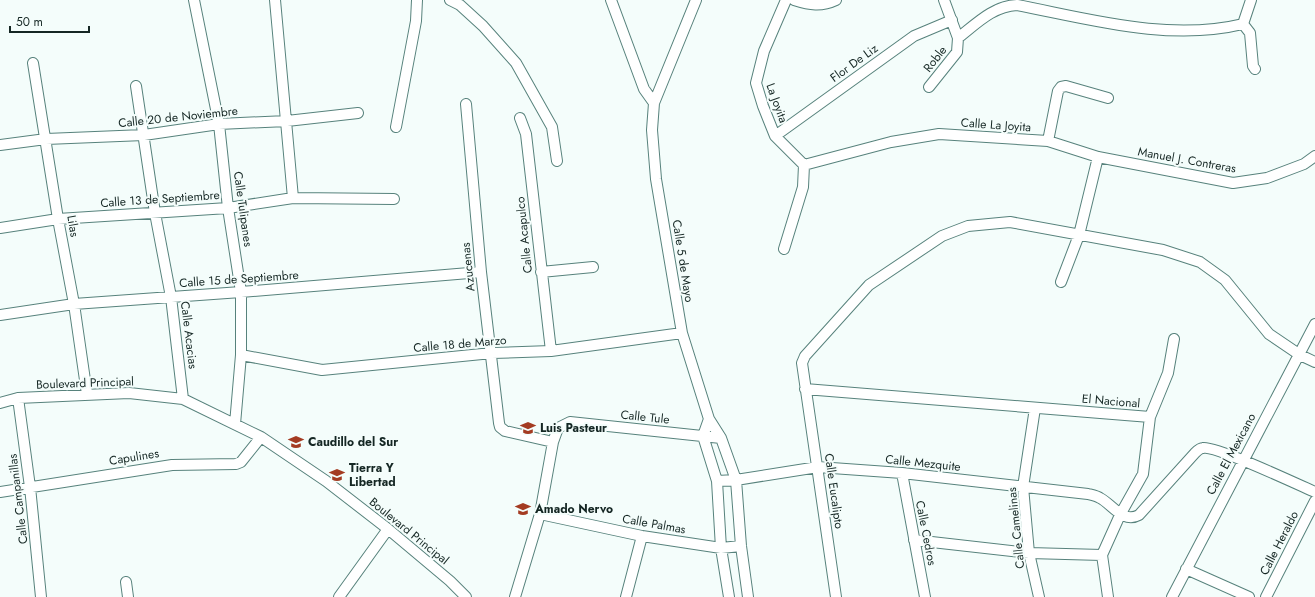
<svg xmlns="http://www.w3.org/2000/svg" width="1315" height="597" viewBox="0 0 1315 597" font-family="Jost,sans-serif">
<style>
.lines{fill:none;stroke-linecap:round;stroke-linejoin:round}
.minor-casing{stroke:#57827c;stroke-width:12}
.minor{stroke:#fff;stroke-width:10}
.labels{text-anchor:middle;stroke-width:4;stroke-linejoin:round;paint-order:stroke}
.street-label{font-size:12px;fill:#152724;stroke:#f4fdfb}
.poi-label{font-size:12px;font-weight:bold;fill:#152724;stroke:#f4fdfb;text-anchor:start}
</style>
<rect width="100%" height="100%" fill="#f4fdfb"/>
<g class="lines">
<!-- minor casing -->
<g class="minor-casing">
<path id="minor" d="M 194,0 L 219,124 L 228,208 L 241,292 L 241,355 L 235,424
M 275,0 L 293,198
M 450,0 L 460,5 L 483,26 L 516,63 L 552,127 L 557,161
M 611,0 L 644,89 L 654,103
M 696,0 L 654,103 L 652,130 L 656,179 L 682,333 L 709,419 L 721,438 L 736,480 L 741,546 L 748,597
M 786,0 L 764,51 L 756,83 L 763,106 L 775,136 L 804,165
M 794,0 C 810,5 821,7 836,0
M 1243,24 L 1250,33 L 1253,66 L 1255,69
M 1243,24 L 1251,0
M 958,38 C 976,24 993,6 1017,5 C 1090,19 1169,42 1243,24
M 33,63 L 58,219 L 74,304 L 87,394
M 136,86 L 155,213 L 171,297 L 183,399
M 929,87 L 957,52 L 958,38 L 944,0
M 466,104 L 481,272 L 499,423 L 500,427 L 505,431 L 553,442
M 520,118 L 526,134 L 551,351
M 396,127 L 416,21 L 417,0
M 775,136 L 914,36 L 952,20
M 1048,141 L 1058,91 L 1061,87 L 1066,86 L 1108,98
M 0,145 L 46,139 L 144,135 L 219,124 L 287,121 L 358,113
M 804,165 L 891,142 L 939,134 L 1048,141 L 1098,157 L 1233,183 L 1267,178 L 1304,164 L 1315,156
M 0,228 L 58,219 L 228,208 L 293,198 L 394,199
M 784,249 L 803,187 L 804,165
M 541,272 L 593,267
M 1061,282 L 1079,235 L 1098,157
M 0,315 L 74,304 L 241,292 L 481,272
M 241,355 L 322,370 L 492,353 L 551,351 L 682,333
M 805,389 L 1150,417
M 18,398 L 30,487 L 41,597
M 0,403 L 18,398 L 129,393 L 183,399 L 261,437 L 326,481 L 388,529 L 450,581 L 466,597
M 1035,408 L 1023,487 L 1029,553 L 1039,597
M 709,419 L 703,436 L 717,481 L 721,548 L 729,597
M 902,473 L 925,597
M 717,481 L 736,480 L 818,467 L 902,473 L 1088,494 C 1092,495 1097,496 1100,498 C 1112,504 1123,524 1139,515 L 1195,453 C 1197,451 1200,448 1203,448 C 1214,445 1299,485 1315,492
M 0,492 L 172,465 L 236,464 L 241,462 L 261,437
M 540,514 L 642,536 L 721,548 L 741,546
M 914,540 L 1029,553 L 1102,555
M 1186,569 L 1249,597
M 126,582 L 128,597
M 339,597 L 388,529
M 515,597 L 540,514 L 553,442 L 558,428 L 570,422 L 721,438
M 626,597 L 642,536
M 836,597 L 802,363 L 805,356 L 869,285 L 942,236 L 968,226 L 1010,222 L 1163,250 L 1200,262 L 1225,280 L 1269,334 L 1300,355 L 1315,362
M 1108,597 L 1102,555 L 1120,515 L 1143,474 L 1150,417 L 1168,373 L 1174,339
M 1172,597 L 1315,324
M 1266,597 L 1315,501"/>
</g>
<!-- minor -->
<use href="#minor" class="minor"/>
</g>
<!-- icons -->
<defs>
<g id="school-bare" transform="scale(1.2)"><path d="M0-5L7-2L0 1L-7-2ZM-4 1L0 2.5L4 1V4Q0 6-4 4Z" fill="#a43b22" stroke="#f4fdfb" stroke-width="2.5" paint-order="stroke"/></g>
</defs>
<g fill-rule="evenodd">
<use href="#school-bare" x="528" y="428"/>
<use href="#school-bare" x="296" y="442"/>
<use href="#school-bare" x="337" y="475"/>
<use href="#school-bare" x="523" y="509"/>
</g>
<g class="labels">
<!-- street labels -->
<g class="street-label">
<text transform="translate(935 59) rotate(-52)" y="4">Roble</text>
<text transform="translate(854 63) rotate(-36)" y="4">Flor De Liz</text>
<text transform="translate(777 103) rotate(70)" y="4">La Joyita</text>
<text transform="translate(178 117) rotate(-6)" y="4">Calle 20 de Noviembre</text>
<text transform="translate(996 125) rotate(4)" y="4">Calle La Joyita</text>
<text transform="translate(1187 160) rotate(10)" y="4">Manuel J. Contreras</text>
<text transform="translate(160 199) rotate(-4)" y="4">Calle 13 de Septiembre</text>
<text transform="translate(243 209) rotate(82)" y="4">Calle Tulipanes</text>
<text transform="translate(73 226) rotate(80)" y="4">Lilas</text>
<text transform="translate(524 235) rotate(-96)" y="4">Calle Acapulco</text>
<text transform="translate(683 261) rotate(81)" y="4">Calle 5 de Mayo</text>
<text transform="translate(468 267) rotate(-96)" y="4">Azucenas</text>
<text transform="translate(239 279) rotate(-4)" y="4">Calle 15 de Septiembre</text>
<text transform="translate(189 335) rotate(83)" y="4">Calle Acacias</text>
<text transform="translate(460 344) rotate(-5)" y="4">Calle 18 de Marzo</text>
<text transform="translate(85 383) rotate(-2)" y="4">Boulevard Principal</text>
<text transform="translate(1111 401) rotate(5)" y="4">El Nacional</text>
<text transform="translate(645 417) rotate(6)" y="4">Calle Tule</text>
<text transform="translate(1231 454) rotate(-62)" y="4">Calle El Mexicano</text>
<text transform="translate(134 457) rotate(-9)" y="4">Capulines</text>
<text transform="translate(923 463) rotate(6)" y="4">Calle Mezquite</text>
<text transform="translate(834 491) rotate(82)" y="4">Calle Eucalipto</text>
<text transform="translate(18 499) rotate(-97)" y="4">Calle Campanillas</text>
<text transform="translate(654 524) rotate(10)" y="4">Calle Palmas</text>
<text transform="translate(1016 528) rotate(-96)" y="4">Calle Camelinas</text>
<text transform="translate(409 531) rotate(39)" y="4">Boulevard Principal</text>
<text transform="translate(926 533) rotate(79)" y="4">Calle Cedros</text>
<text transform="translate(1279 543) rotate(-63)" y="4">Calle Heraldo</text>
</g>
<!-- poi labels -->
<g class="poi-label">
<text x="540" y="432">Luis Pasteur</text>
<text x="308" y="446">Caudillo del Sur</text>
<text x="349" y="472">Tierra Y<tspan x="349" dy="14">Libertad</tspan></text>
<text x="535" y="513">Amado Nervo</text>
</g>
</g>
<!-- scale -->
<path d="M10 26v6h79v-6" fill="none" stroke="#152724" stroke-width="2"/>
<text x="16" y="26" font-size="12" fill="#152724" stroke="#f4fdfb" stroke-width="3" paint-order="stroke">50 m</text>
</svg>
